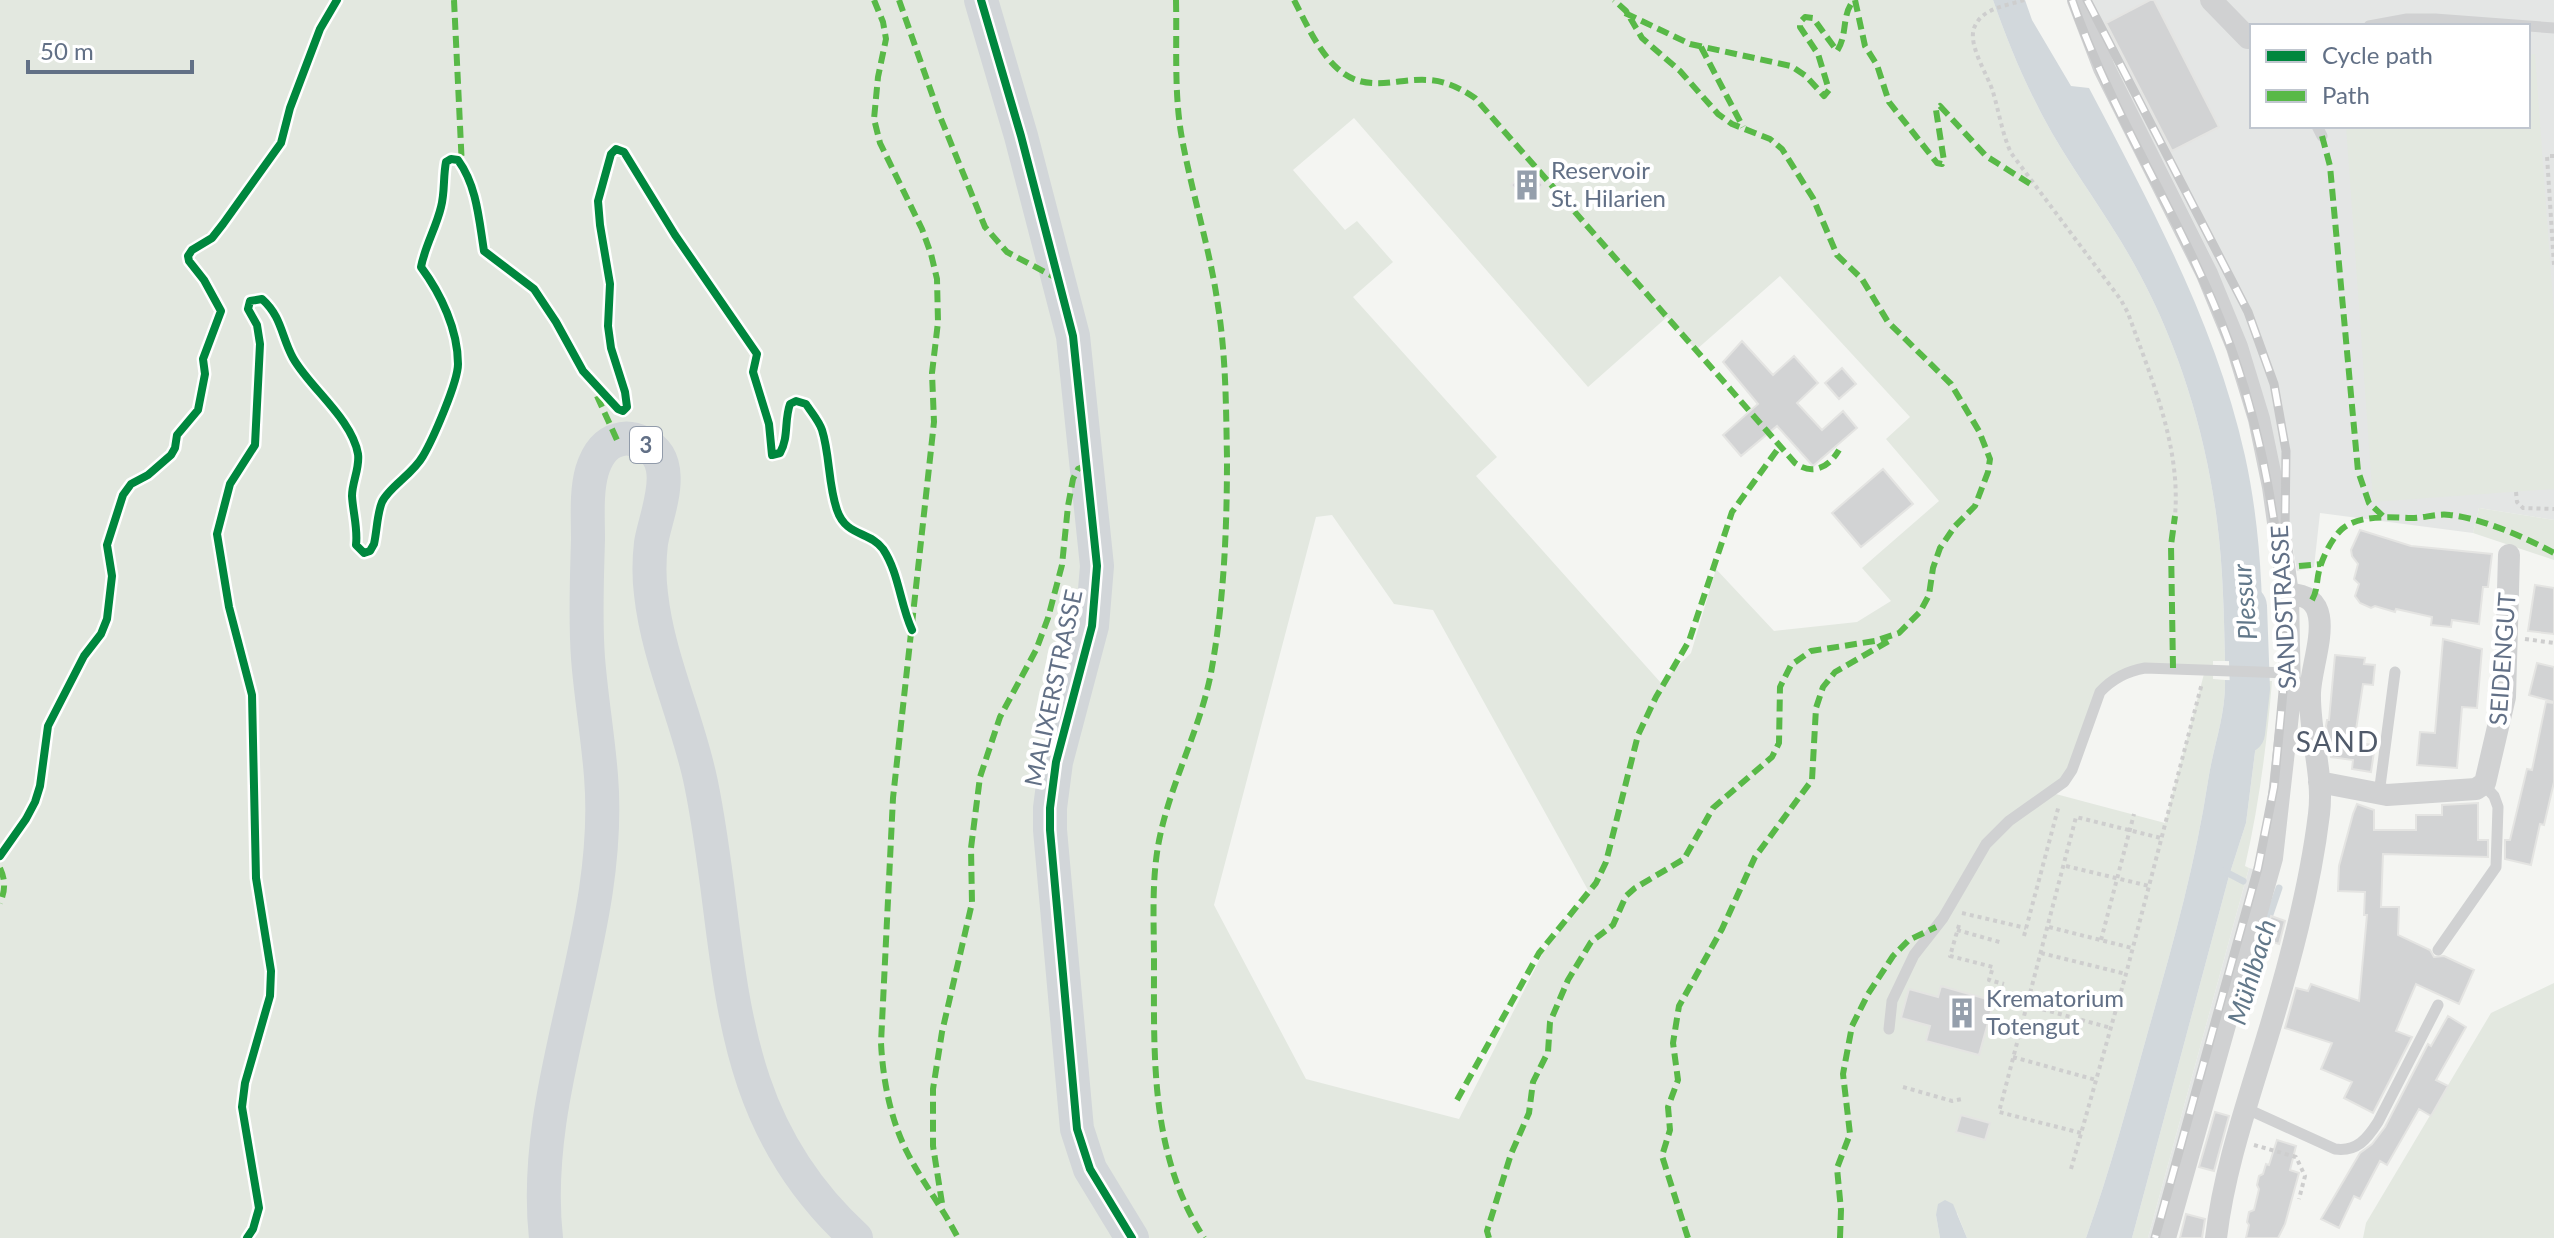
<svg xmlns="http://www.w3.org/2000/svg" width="2554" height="1238" viewBox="0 0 2554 1238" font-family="Lato,sans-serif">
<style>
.built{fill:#e4e6e5;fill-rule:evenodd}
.green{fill:#e3e8e0;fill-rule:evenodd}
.water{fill:#d2d8dc}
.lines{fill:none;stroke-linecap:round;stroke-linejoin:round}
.stream{stroke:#d2d8dc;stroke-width:7}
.river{stroke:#d2d8dc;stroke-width:40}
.building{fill:#d2d3d4;stroke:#e4e4e2;stroke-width:2}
.path{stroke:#cecece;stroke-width:4;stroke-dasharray:4 4;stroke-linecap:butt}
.lane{stroke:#d0d1d2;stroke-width:11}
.street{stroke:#d0d1d2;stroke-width:22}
.primary{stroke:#d2d6d9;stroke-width:34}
.rail-casing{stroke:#c6c7c8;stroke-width:9}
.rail{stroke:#fff;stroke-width:6;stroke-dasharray:18;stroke-linecap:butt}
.quiet{stroke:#58b947;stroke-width:6;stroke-dasharray:12 6;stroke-linecap:butt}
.cycleway-casing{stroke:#fff;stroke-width:13}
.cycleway{stroke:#00873e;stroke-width:8}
.labels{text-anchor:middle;stroke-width:8;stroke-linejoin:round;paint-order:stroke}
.shield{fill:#fff;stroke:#919baa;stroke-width:2}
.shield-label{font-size:22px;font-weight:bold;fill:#627086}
.poi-label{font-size:24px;fill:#627086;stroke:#fff;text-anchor:start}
.street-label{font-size:24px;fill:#627086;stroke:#fff}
.water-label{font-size:26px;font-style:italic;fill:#62788a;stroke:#fff}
.quarter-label{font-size:28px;letter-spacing:2px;fill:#505a6a;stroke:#fff}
</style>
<rect width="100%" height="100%" fill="#f4f5f2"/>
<!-- built -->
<path class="built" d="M 2090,0 L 2554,0 L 2554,520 L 2479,508 L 2473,533 L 2320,513 L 2314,567 L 2297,571 L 2282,485 L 2135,111 L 2089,11 ZM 2252,26 L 2528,26 L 2528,126 L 2252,126 Z
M 2249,868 L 2267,873 L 2165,1238 L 2148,1238 Z"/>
<!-- green -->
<path class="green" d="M 0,0 L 1993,0 C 2009,46 2028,91 2052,133 C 2080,181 2113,224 2139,273 C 2180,349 2206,435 2217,521 C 2223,567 2224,614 2225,661 L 2213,661 L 2213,679 L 2225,680 C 2226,715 2213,747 2208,781 C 2195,867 2171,951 2147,1035 C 2128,1103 2110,1171 2086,1238 L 1967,1238 L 1957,1213 L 1936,1215 L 1940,1238 L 0,1238 ZM 1354,118 L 1588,387 L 1667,317 L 1696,350 L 1780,276 L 1910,417 L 1886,439 L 1939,501 L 1862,568 L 1891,601 L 1857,622 L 1774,631 L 1716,569 L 1691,653 L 1661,683 L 1476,476 L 1497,457 L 1353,297 L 1393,262 L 1357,221 L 1345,230 L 1293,170 ZM 1332,515 L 1394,604 L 1433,610 L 1589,892 L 1543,953 L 1459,1119 L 1306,1079 L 1214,905 L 1316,517 ZM 2157,668 L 2205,670 L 2165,823 L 2052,793 L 2072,770 L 2106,685 Z
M 2535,54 L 2554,315 L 2554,489 L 2373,502 L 2346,126 L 2528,126 L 2528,55 Z
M 2479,508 L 2554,520 L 2554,560 L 2473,533 Z
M 2264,681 L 2272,681 C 2267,743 2259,805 2245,866 L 2249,868 L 2148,1238 L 2132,1238 L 2229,876 L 2246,823 Z
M 2554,983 L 2554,1238 L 2363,1238 L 2366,1223 L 2491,1013 Z"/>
<!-- water -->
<path class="water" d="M 1993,0 L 2025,0 L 2032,20 L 2071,86 L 2089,88 C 2151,206 2216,325 2245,456 C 2260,524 2263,593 2263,662 L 2225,661 C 2224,614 2223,567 2217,521 C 2206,435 2180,349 2139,273 C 2113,224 2080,181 2052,133 C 2028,91 2009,46 1993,0 Z
M 2225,680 L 2264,681 L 2246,823 L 2229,876 L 2132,1238 L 2086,1238 C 2110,1171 2128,1103 2147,1035 C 2171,951 2195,867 2208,781 C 2213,747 2226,715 2225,680 Z
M 1945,1200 L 1953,1204 L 1967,1238 L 1940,1238 L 1936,1215 L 1938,1204 Z"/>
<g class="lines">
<!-- stream -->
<path class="stream" d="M 2224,871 L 2243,881
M 2257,953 L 2279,888"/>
<!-- river -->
<path class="river" d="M 2245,733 L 2250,689 L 2247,606"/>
</g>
<!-- building -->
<path class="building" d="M 2150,0 L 2154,0 L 2219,127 L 2172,151 L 2106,23 Z
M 1528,169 L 1543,185 L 1526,201 L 1511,185 Z
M 1742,341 L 1773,375 L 1794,356 L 1818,383 L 1797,403 L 1822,430 L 1843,411 L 1857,428 L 1813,466 L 1777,426 L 1741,456 L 1723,435 L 1758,404 L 1723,362 Z
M 1842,368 L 1856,384 L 1839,399 L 1825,383 Z
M 1883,469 L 1913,504 L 1861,547 L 1832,513 Z
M 2360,530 L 2411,546 L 2492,554 L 2488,587 L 2483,587 L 2479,624 L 2452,620 L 2451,627 L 2431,625 L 2432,617 L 2396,609 L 2395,612 L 2375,606 L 2371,608 L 2360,603 L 2355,596 L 2359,584 L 2354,579 L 2358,564 L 2352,556 L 2351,550 Z
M 2535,585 L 2554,588 L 2554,634 L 2528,631 Z
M 2443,639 L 2482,649 L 2477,708 L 2462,707 L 2457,768 L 2417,765 L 2420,732 L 2435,733 Z
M 2335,655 L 2365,658 L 2364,664 L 2375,665 L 2373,685 L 2363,684 L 2354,743 L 2375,745 L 2371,772 L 2352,769 L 2353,760 L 2331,757 L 2326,726 L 2327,720 L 2329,720 Z
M 2537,663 L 2554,667 L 2554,702 L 2529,695 Z
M 2546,702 L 2554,703 L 2554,782 L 2544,825 L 2540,824 L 2531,865 L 2505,859 L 2505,840 L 2510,840 L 2527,769 L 2532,770 Z
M 2478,803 L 2478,840 L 2488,840 L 2488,857 L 2383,854 L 2381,907 L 2399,907 L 2398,935 L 2430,950 L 2434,957 L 2444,956 L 2474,970 L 2459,1004 L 2416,984 L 2396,1031 L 2412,1037 L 2373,1113 L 2344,1098 L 2352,1082 L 2321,1069 L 2332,1043 L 2285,1028 L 2296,988 L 2308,991 L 2311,984 L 2359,1001 L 2367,915 L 2364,915 L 2365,892 L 2338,891 L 2339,866 L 2353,814 L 2357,804 L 2374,810 L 2374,830 L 2416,830 L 2416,815 L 2442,815 L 2442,805 Z
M 2271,916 L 2285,921 L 2279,944 L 2264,939 Z
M 1941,986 L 1994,1001 L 1979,1055 L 1926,1041 L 1930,1026 L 1901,1018 L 1909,989 L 1938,997 Z
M 2448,1016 L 2466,1027 L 2436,1080 L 2448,1086 L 2431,1116 L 2419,1109 L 2387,1165 L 2380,1161 L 2360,1199 L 2354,1196 L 2339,1228 L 2321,1219 L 2360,1153 L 2372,1144 L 2385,1127 L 2428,1044 L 2431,1046 Z
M 2215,1112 L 2229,1116 L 2214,1171 L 2199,1167 Z
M 1961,1115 L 1990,1123 L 1985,1140 L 1956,1132 Z
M 2277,1140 L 2296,1146 L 2290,1170 L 2299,1173 L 2285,1224 L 2278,1238 L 2246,1238 L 2249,1225 L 2247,1222 L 2249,1212 L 2254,1210 L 2259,1189 L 2257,1185 L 2259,1176 L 2263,1174 L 2266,1164 L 2269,1165 Z
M 2186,1214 L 2205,1219 L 2202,1238 L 2180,1238 Z"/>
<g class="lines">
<!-- path -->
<path class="path" d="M 2024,0 C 2006,6 1983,8 1975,26 C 1966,43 1988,75 1993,92 C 1999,112 2002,133 2011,153 L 2121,300 L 2128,313 C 2151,378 2181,446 2175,516
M 2554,156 L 2547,156 L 2554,265
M 2516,492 L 2517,502 L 2523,508 L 2554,509
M 2525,639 L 2554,643
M 2066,866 L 2149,886
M 1962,913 L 2026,928
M 1959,925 L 1950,956 L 1993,967 L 1989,980 L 2004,984
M 2049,927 L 2132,948
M 1957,930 L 2003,943
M 2024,936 L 2059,805
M 2101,940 L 2134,814
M 2041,953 L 2126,974
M 2027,1005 L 2111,1028
M 2013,1057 L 2096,1080
M 1903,1087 L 1952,1101 L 1962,1099
M 2081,1133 L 1999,1112 L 2076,817 L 2161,838
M 2254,1145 L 2296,1157 L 2305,1176 L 2299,1199
M 2071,1169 L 2126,974 L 2202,683"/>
<!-- lane -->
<path class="lane" d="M 2369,26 L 2407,19 L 2435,19 L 2554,28
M 2317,126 L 2322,136
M 2379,794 L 2395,672
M 2438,950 L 2496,867 L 2498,807 L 2494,796 L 2484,785
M 1889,1029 L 1892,1001 L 1914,955 L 1943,918 L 1986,844 L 2009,821 L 2064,782 L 2072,770 L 2100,692 C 2113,678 2127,671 2145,668 L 2290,673
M 2245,1108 L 2335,1149 C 2357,1152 2367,1139 2378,1122 L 2438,1005"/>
<!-- street -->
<path class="street" d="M 2078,0 L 2104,68 L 2207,274 L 2237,347 L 2259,419 L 2273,487 L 2288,594 L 2290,697 L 2272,858 L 2165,1238
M 2211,0 L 2248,38
M 2319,782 L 2387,795 L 2476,789 L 2485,783 L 2505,697 L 2509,555
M 2216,1238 C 2224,1170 2247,1104 2267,1038 C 2289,966 2310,889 2319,814 C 2324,775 2309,734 2310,693 C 2311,659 2342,594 2288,594"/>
<!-- primary -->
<path class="primary" d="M 981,0 L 1021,136 L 1073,336 L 1097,566 L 1092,626 L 1056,762 L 1050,808 L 1050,830 L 1077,1129 L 1090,1169 L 1132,1238
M 546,1238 C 529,1084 614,934 601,776 C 598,737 591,697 588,658 C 585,618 587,578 588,539 C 588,517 586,492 592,471 C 596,458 603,444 618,440 C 626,437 635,439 643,443 C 681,461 656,513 651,543 C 649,560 649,578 651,594 C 658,659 688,719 701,783 C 736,953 714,1109 856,1238"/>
<!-- rail casing -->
<g class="rail-casing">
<path id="rail" d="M 2072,0 C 2111,113 2178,213 2222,324 C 2249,392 2266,463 2276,535
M 2087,0 L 2248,312 L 2274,384 L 2286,451 L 2283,692 L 2274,787 L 2258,868 L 2155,1238"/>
</g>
<!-- rail -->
<use href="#rail" class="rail"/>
<!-- quiet -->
<path class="quiet" d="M 454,0 L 462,167
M 874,0 L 883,22 L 886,39 L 878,77 L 874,119 L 880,143 L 922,229 L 931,254 L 937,279 L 938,322 L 932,373 L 934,422 L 893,798 L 881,1043 C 883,1080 890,1118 907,1152 C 922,1182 943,1208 958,1238
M 899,0 L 939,114 L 985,227 L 1007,252 L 1060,280
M 1176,0 C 1177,44 1174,89 1181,133 C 1191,191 1210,248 1218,306 C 1226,356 1226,408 1227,458 C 1227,529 1224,602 1211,673 C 1200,729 1172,780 1160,836 C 1151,877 1154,921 1154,962 C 1154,1058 1150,1154 1204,1238
M 1294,0 C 1306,23 1318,51 1338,69 C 1366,94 1396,78 1428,80 C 1446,81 1460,88 1475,98 L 1795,463 C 1813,476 1829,467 1839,450
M 1855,0 L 1865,46 L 1877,65 L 1889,102 L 1937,163 L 1942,164 L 1944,161 L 1936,110 L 1940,106 L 1986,156 L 2035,187
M 1625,13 L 1690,44 L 1791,66 L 1806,76 L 1824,96 L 1829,90 L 1818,54 L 1800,27 L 1800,22 L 1805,17 L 1813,18 L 1837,51 C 1848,35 1841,15 1854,0
M 1701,47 L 1743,127
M 2322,136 L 2330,166 L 2358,471 L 2369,503 L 2385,518
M 597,396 L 617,440
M 2299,566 L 2321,564
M 2312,600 C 2318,589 2316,583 2319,571 C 2322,558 2332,538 2342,529 C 2358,515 2389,517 2408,518 C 2422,519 2436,513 2450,515 C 2481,518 2527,538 2554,553
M 2173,668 L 2171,545 L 2175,516
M 0,868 C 6,881 5,891 0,903
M 1457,1100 L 1539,953 L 1596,883 L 1606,862 L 1638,735 L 1656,697 L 1689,641 L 1732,512 L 1780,446
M 942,1203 L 933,1146 L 933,1089 L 942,1032 L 972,903 L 971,848 L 980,777 L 1000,717 L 1036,650 L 1048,618 L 1062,565 L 1068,506 L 1073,479 L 1078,469 L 1087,465
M 1489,1238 L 1487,1231 L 1511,1154 L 1529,1113 L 1533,1082 L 1548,1052 L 1550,1022 L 1568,980 L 1591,942 L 1613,925 L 1626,896 L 1635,888 L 1684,859 L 1713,808 L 1772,757 L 1779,743 L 1780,687 L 1791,665 L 1811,651 L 1875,641 L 1899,633 L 1920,612 L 1929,595 L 1933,568 L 1940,548 L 1955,526 L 1975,506 L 1988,472 L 1990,459 L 1979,431 L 1951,384 L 1888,322 L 1862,279 L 1837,255 L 1813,198 L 1782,149 L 1770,139 L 1732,124 L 1718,114 L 1680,71 L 1642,38 L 1626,11 L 1614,0
M 1688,1238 L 1662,1156 L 1670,1130 L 1668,1107 L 1678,1080 L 1673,1043 L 1679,1006 L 1722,929 L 1755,857 L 1812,780 L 1816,708 L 1823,687 L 1835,672 L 1889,641
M 1840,1238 L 1841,1210 L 1837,1168 L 1850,1134 L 1843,1074 L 1852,1026 L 1868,994 L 1893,956 L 1909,940 L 1936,927"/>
<!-- cycleway casing -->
<g class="cycleway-casing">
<path id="cycleway" d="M 981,0 L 1021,136 L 1073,336 L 1097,566 L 1092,626 L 1056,762 L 1050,808 L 1050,830 L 1077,1129 L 1090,1169 L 1132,1238
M 0,856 L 26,819 L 35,802 L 40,786 L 48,726 L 84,656 L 101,634 L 107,619 L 112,576 L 107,545 L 123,495 L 131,484 L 148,475 L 171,455 L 175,448 L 177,435 L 198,410 L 205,374 L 203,359 L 221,311 L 204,280 L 189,261 L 188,256 L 192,250 L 212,238 L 223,224 L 281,143 L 290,108 L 320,29 L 337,0
M 247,1238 L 253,1229 L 259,1208 L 242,1107 L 245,1083 L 270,996 L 271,971 L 256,878 L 252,695 L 229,607 L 217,534 L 230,484 L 255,445 L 260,344 L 257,325 L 248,309 L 250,301 L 262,299 C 282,317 281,336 293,358 C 310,388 352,419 358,454 C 360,468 352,482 352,496 C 353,513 358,528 356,545 L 364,553 L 370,551 L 374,544 C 377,531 377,514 382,502 C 389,487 413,474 423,456 C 433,439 458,382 458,364 C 458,330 441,294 421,267 C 425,246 436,228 441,207 C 445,192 443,177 446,162 L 451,159 L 458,160 C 477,186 479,220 484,251 L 534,289 L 556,322 L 583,371 L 618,409 L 623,411 L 627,407 L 625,392 L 611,348 L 608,326 L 610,284 L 600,225 L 598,201 L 611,154 L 616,149 L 624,152 L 675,235 L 757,354 L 753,372 L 769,424 L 772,455 L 780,453 C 789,437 784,421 790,404 L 796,401 L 806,404 C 811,412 819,421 822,430 C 830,455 828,484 837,510 C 846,537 870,531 883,549 C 899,573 900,604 912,630"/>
</g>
<!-- cycleway -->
<use href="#cycleway" class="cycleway"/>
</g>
<!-- icons -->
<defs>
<g id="building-bare" transform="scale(2.4)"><path d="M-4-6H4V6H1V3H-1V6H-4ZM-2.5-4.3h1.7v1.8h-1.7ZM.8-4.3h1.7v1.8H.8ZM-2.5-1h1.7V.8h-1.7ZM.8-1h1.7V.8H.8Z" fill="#959fac" stroke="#fff" stroke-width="2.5" paint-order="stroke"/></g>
</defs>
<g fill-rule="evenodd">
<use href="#building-bare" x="1527" y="185"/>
<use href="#building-bare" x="1962" y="1013"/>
</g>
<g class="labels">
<!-- shield labels -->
<rect class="shield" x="630" y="427" width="32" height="36" rx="6"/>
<g class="shield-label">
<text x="646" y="453">3</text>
</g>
<!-- poi labels -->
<g class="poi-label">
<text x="1551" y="179">Reservoir<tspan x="1551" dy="28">St. Hilarien</tspan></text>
<text x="1986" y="1007">Krematorium<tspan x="1986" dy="28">Totengut</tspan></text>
</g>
<!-- street labels -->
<g class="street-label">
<text transform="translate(2284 607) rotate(-93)" y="8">SANDSTRASSE</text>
<text transform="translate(2503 659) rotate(-86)" y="8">SEIDENGUT</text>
<text transform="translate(1054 688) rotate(-78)" y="8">MALIXERSTRASSE</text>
</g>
<!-- water labels -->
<g class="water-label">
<text transform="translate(2245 602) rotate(-95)" y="9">Plessur</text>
<text transform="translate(2252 972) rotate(-73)" y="9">Mühlbach</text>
</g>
<!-- quarter labels -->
<g class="quarter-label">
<text x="2338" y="752">SAND</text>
</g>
</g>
<!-- legend -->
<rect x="2250" y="24" width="280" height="104" fill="#ffffff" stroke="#c0c6cf" stroke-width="2"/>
<rect x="2266" y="50" width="40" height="12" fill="#00873e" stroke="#c0c6cf" stroke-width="2"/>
<text x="2322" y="64" font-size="24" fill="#627086">Cycle path</text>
<rect x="2266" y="90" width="40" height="12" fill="#58b947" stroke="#c0c6cf" stroke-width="2"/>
<text x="2322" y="104" font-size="24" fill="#627086">Path</text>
<!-- scale -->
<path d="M28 60v12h164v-12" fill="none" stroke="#627086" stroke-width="4"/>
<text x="40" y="60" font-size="24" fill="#627086" stroke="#ffffff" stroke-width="6" paint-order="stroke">50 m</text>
</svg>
